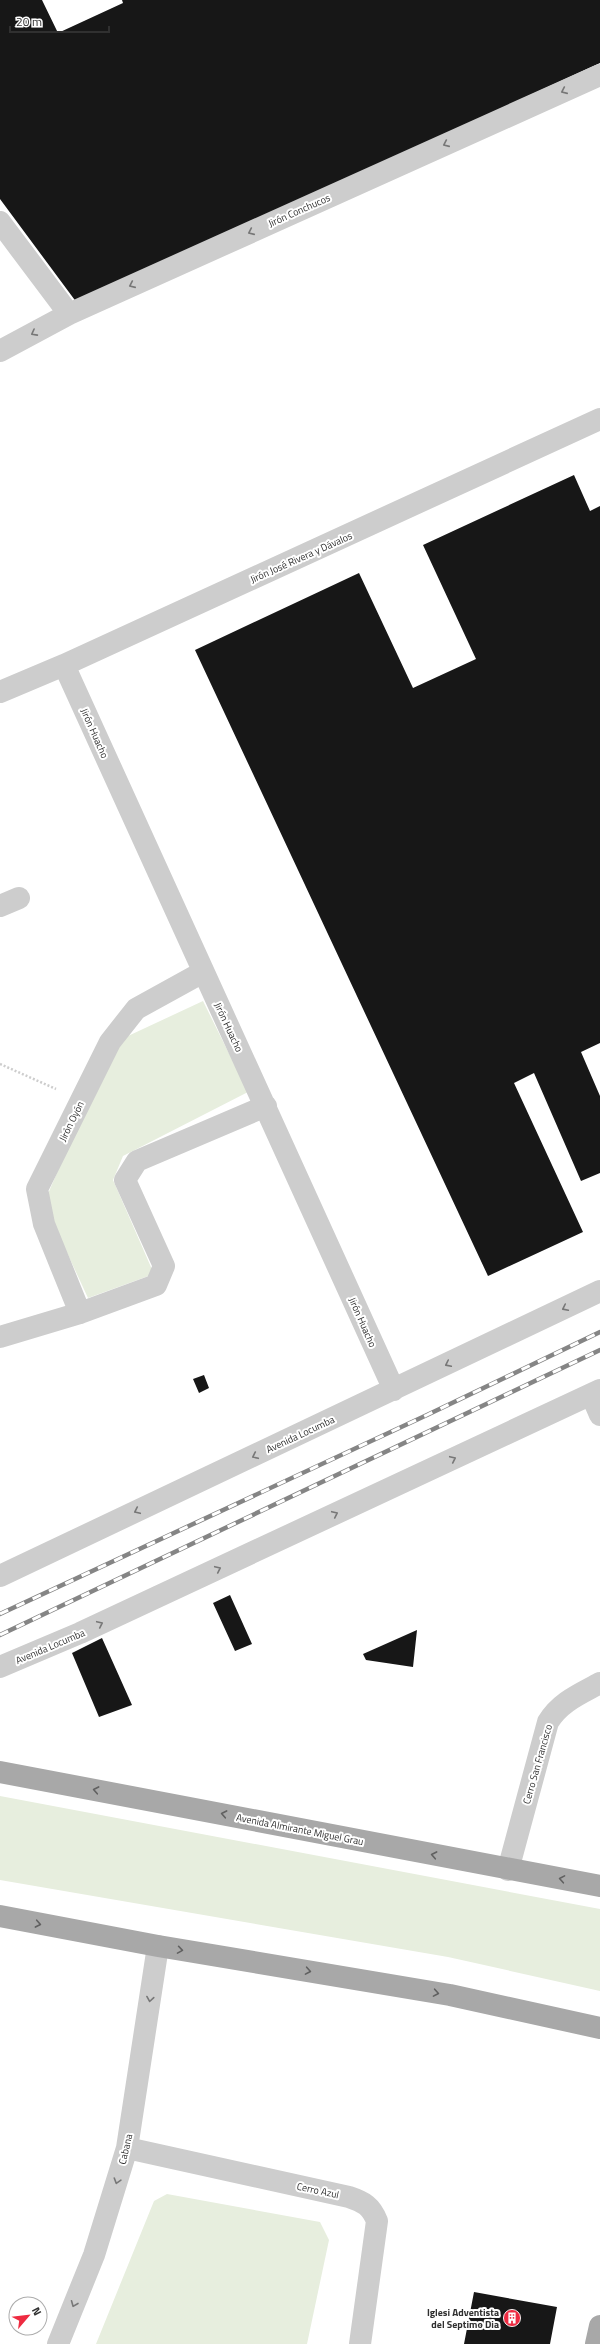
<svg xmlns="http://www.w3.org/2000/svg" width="600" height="2344" viewBox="0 0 600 2344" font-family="'Titillium Web',sans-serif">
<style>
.green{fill:#e7eede}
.building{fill:#171717}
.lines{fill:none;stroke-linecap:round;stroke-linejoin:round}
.path{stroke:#cdcdcd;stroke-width:2.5;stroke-dasharray:2 2;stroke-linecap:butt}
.minor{stroke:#cdcdcd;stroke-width:22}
.major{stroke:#a8a8a8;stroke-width:22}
.rail-casing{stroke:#858585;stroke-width:4.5}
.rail{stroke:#fff;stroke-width:3;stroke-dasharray:9;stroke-linecap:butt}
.oneway{stroke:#777}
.oneway2{stroke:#606060}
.labels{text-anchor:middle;stroke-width:4;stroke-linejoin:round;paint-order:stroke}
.street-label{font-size:10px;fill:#303030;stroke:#fff}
.poi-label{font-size:10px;font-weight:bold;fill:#303030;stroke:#fff;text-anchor:end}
</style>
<rect width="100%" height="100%" fill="#fff"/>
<!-- green -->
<path class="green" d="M 203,1001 L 248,1092 L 123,1156 L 113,1180 L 154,1274 L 88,1298 L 44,1203 L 113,1043 Z
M 0,1796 L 600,1909 L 600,1991 L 448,1957 L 0,1880 Z
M 167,2194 L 320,2222 L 329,2240 L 307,2344 L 96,2344 L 154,2201 Z"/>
<!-- building -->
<path class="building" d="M 0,0 L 42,0 L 58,33 L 123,3 L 122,0 L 600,0 L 600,63 L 77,303 L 0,199 Z
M 574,475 L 590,511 L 600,506 L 600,1043 L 581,1052 L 600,1096 L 600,1173 L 581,1181 L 534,1073 L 514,1083 L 583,1232 L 488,1276 L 195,650 L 359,573 L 413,688 L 476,659 L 423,545 Z
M 204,1375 L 209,1388 L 199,1393 L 193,1379 Z
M 230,1595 L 252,1644 L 235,1651 L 213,1603 Z
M 417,1630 L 413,1667 L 366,1660 L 363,1654 Z
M 102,1638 L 132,1705 L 99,1717 L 72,1653 Z
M 474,2292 L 557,2307 L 550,2344 L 464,2344 Z"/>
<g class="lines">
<!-- path -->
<path class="path" d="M 0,1064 L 56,1089"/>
<!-- minor -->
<path class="minor" d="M 0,222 L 69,314
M 0,351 L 69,314 L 600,75
M 64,665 L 394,1390
M 0,692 L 64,665 L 600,419
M 0,906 L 19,898
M 80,1313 L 44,1224 L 37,1189 L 110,1042 L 136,1009 L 203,972
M 0,1337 L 80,1313 L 156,1285 L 164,1266 L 125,1180 L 137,1161 L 266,1106
M 591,1394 L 600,1415
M 0,1576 L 600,1291
M 0,1667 L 80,1633 L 600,1390
M 508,1870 L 548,1722 C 560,1702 580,1694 600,1683
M 127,2148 L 349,2197 C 364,2202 371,2206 377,2221 L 360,2344
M 58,2344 L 94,2255 L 127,2148 L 158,1946"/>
<!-- major -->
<path class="major" d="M 0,1772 L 600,1886
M 0,1916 L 158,1946 L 450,1995 L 600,2028
M 596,2344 L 600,2326"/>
<!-- rail casing -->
<g class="rail-casing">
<path id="rail" d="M 0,1614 L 427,1415 L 600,1332
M 0,1635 L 600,1350"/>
</g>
<!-- rail -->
<use href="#rail" class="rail"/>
</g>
<!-- one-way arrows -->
<defs><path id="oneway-chevron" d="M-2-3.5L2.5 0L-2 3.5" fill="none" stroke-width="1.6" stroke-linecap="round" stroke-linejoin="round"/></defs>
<g class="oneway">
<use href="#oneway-chevron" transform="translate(564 91) rotate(156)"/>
<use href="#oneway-chevron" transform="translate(446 144) rotate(156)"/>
<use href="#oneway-chevron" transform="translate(251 232) rotate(156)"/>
<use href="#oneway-chevron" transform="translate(132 285) rotate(156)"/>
<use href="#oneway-chevron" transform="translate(34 333) rotate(152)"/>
<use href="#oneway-chevron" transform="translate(565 1308) rotate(154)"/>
<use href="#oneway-chevron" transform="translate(448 1364) rotate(154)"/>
<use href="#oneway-chevron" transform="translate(255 1456) rotate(155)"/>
<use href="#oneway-chevron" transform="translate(453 1459) rotate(-25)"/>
<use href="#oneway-chevron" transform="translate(137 1511) rotate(155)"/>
<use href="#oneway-chevron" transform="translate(335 1514) rotate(-25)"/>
<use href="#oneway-chevron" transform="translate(218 1569) rotate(-25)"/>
<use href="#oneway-chevron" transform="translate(100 1624) rotate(-25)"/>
<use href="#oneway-chevron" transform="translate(150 1999) rotate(99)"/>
<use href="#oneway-chevron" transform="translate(117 2181) rotate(107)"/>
<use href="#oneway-chevron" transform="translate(74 2304) rotate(112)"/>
</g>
<g class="oneway2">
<use href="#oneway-chevron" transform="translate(96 1790) rotate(-169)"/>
<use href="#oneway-chevron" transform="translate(224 1814) rotate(-169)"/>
<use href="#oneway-chevron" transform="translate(434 1855) rotate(-169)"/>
<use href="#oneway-chevron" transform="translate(562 1879) rotate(-170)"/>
<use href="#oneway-chevron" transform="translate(38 1924) rotate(11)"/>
<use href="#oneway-chevron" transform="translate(180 1950) rotate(9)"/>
<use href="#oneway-chevron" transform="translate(308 1971) rotate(10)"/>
<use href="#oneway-chevron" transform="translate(436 1993) rotate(10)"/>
</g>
<!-- icons -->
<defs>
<g id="building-disc" transform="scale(0.9)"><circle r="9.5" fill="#ee2b41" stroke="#fff"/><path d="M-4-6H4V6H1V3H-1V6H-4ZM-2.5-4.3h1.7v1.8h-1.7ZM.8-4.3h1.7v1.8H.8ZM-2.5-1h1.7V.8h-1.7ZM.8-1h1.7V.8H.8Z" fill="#fff"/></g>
</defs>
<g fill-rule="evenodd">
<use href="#building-disc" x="512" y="2318"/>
</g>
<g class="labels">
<!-- street labels -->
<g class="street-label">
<text transform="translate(299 210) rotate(-24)" y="4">Jirón Conchucos</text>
<text transform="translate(301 557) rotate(-24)" y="4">Jirón José Rivera y Dávalos</text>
<text transform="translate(95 733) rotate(66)" y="4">Jirón Huacho</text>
<text transform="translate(229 1027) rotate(65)" y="4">Jirón Huacho</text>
<text transform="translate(71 1121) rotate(-64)" y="4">Jirón Oyón</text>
<text transform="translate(363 1322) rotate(66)" y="4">Jirón Huacho</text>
<text transform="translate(300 1434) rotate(-25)" y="4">Avenida Locumba</text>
<text transform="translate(50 1646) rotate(-23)" y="4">Avenida Locumba</text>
<text transform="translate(537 1764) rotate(-74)" y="4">Cerro San Francisco</text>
<text transform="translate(300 1829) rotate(11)" y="4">Avenida Almirante Miguel Grau</text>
<text transform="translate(125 2149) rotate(-77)" y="4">Cabana</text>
<text transform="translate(318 2190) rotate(12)" y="4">Cerro Azul</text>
</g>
<!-- poi labels -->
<g class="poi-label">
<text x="499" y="2316">Iglesi Adventista<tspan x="499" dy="12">del Septimo Dia</tspan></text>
</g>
</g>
<!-- north arrow -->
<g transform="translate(28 2316) rotate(62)"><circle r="19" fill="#ffffff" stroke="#acacac"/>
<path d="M0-3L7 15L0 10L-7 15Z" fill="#ee2b41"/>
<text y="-6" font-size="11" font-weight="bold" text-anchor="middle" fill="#303030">N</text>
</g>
<!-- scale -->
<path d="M10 26v6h99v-6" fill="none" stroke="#303030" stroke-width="2"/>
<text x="16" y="26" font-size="12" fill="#303030" stroke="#ffffff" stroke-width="3" paint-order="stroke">20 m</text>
</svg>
